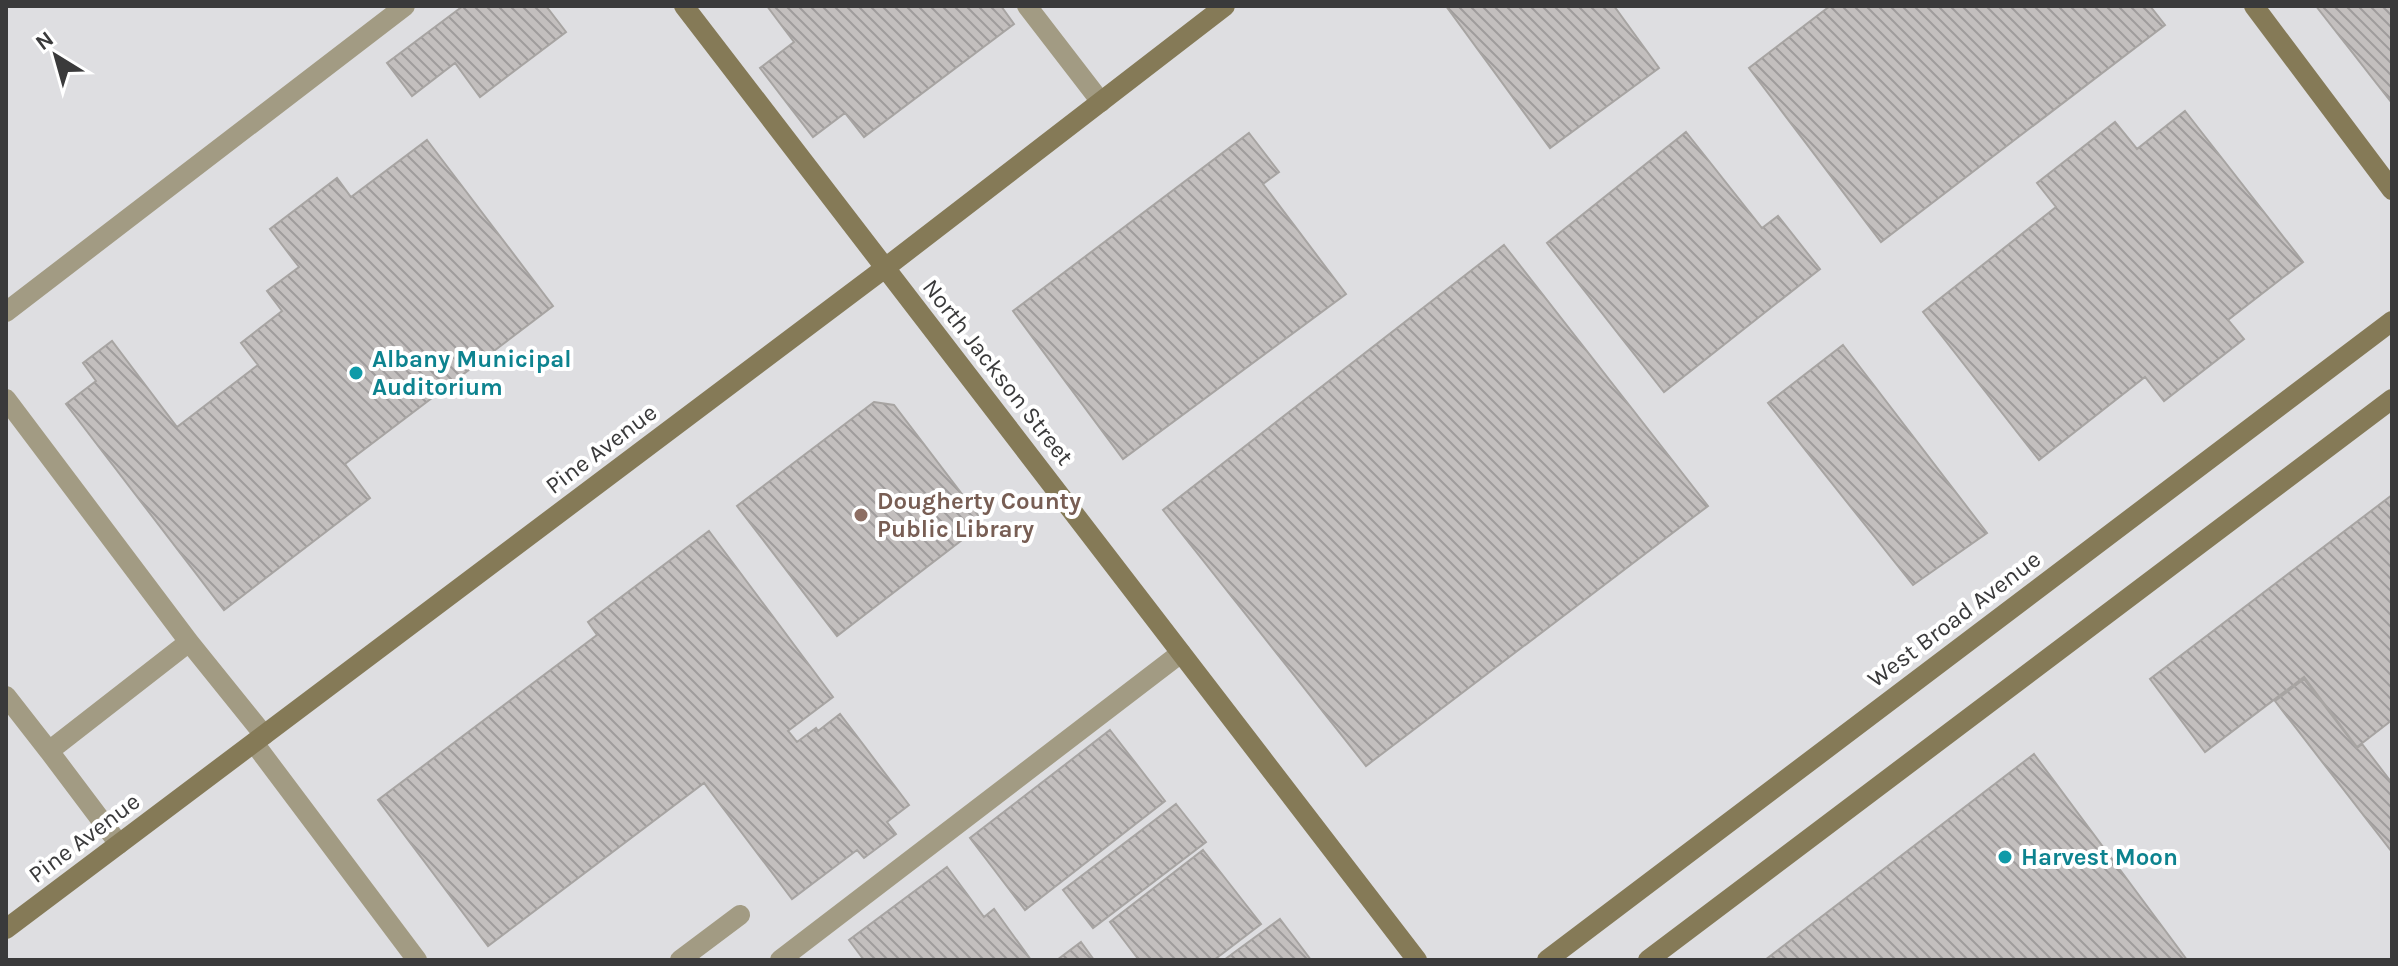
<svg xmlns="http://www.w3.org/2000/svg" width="2398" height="966" viewBox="0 0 2398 966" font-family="Karla,sans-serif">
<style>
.building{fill:url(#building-back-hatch);stroke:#a7a4a2;stroke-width:2}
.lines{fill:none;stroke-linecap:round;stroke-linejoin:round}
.lane{stroke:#a29b83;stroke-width:20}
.secondary{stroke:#857a57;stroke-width:20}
.culture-dot{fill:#0f9aa8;stroke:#fff;stroke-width:3}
.education-dot{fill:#8d6e63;stroke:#fff;stroke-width:3}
.labels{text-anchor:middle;stroke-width:8;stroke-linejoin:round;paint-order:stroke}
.culture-label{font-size:24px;font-weight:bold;fill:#0d838f;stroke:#fff;text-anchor:start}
.street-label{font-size:24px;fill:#3a3a3b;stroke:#fff}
.education-label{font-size:24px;font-weight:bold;fill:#785e54;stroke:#fff;text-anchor:start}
</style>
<defs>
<pattern id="building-back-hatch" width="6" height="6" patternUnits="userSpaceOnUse" patternTransform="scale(2)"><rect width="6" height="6" fill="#c3bfbe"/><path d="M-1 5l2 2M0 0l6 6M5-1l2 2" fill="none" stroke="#9f9c9c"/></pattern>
</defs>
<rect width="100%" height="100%" fill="#dedee1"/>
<!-- building -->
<path class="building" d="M 463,6 L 546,6 L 566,32 L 480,97 L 455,63 L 412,96 L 387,63 Z
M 767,6 L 1001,6 L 1014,24 L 864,137 L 845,113 L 813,137 L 760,68 L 794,42 Z
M 1446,6 L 1614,6 L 1659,68 L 1550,148 Z
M 1830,6 L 2150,6 L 2165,25 L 1881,242 L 1749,68 Z
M 2316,6 L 2392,6 L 2392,103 Z
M 2185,111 L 2303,262 L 2228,320 L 2244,339 L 2164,401 L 2145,377 L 2039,460 L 1923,312 L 2056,207 L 2037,183 L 2115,122 L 2137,149 Z
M 1686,132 L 1762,228 L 1778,216 L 1820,269 L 1664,392 L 1547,243 Z
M 1249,133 L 1279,172 L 1263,184 L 1346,294 L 1123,459 L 1013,311 Z
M 427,140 L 553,306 L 345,464 L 370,498 L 224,610 L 66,404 L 96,381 L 83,363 L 112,341 L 177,427 L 258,365 L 241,343 L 282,311 L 267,291 L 299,267 L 270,229 L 337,178 L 351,197 Z
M 1504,245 L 1708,506 L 1366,766 L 1163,510 Z
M 1843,345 L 1987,533 L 1913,585 L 1768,403 Z
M 874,402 L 894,405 L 984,523 L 837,636 L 737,506 Z
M 2392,495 L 2392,720 L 2357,747 L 2304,677 L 2205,752 L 2150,679 Z
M 709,531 L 833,697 L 788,731 L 797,742 L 816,728 L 818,731 L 840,714 L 909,805 L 887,822 L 896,834 L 864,858 L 857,850 L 792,899 L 704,783 L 488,946 L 378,800 L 597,635 L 588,622 Z
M 2304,679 L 2357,748 L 2362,744 L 2392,783 L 2392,852 L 2275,701 Z
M 1110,730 L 1165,801 L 1025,910 L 970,838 Z
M 2034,754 L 2187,960 L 1765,960 Z
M 1176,804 L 1206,842 L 1093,928 L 1063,890 Z
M 1203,850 L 1261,924 L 1214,960 L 1139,960 L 1110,922 Z
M 947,867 L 984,917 L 994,909 L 1031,960 L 864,960 L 849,940 Z
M 1280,919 L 1311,960 L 1224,960 Z
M 1081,942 L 1094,960 L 1057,960 Z"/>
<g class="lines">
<!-- lane -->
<path class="lane" d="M 1027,6 L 1101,102
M 6,312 L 405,6
M 6,399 L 189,642 L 264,735
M 6,696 L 49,751 L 189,642
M 254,743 L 417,960
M 49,751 L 119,844
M 680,960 L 740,915
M 780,960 L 1181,653"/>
<!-- secondary -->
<path class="secondary" d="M 684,6 L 1417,960
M 2254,6 L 2392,190
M 6,929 L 885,268 L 1225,6
M 1547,960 L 2392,321
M 1648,960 L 2392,399"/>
</g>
<!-- markers -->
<g class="culture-dot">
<circle cx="356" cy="373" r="8"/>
<circle cx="2005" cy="857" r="8"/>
</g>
<circle class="education-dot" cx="861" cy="515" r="8"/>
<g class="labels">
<!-- culture labels -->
<g class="culture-label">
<text x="372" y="367">Albany Municipal<tspan x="372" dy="28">Auditorium</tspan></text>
<text x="2021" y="865">Harvest Moon</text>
</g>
<!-- street labels -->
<g class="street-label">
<text transform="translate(998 372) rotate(52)" y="8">North Jackson Street</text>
<text transform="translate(601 449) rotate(-37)" y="8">Pine Avenue</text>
<text transform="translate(1954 619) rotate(-37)" y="8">West Broad Avenue</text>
<text transform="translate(84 838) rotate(-37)" y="8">Pine Avenue</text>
</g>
<!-- education labels -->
<g class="education-label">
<text x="877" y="509">Dougherty County<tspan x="877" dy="28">Public Library</tspan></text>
</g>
</g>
<!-- border -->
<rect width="2398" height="966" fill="none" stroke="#3a3a3b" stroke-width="16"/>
<!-- north arrow -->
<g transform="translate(56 56) rotate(323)" stroke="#ffffff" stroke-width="6" paint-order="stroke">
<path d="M0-6L14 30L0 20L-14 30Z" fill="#3a3a3b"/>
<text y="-12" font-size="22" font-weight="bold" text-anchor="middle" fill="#3a3a3b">N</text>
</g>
</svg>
